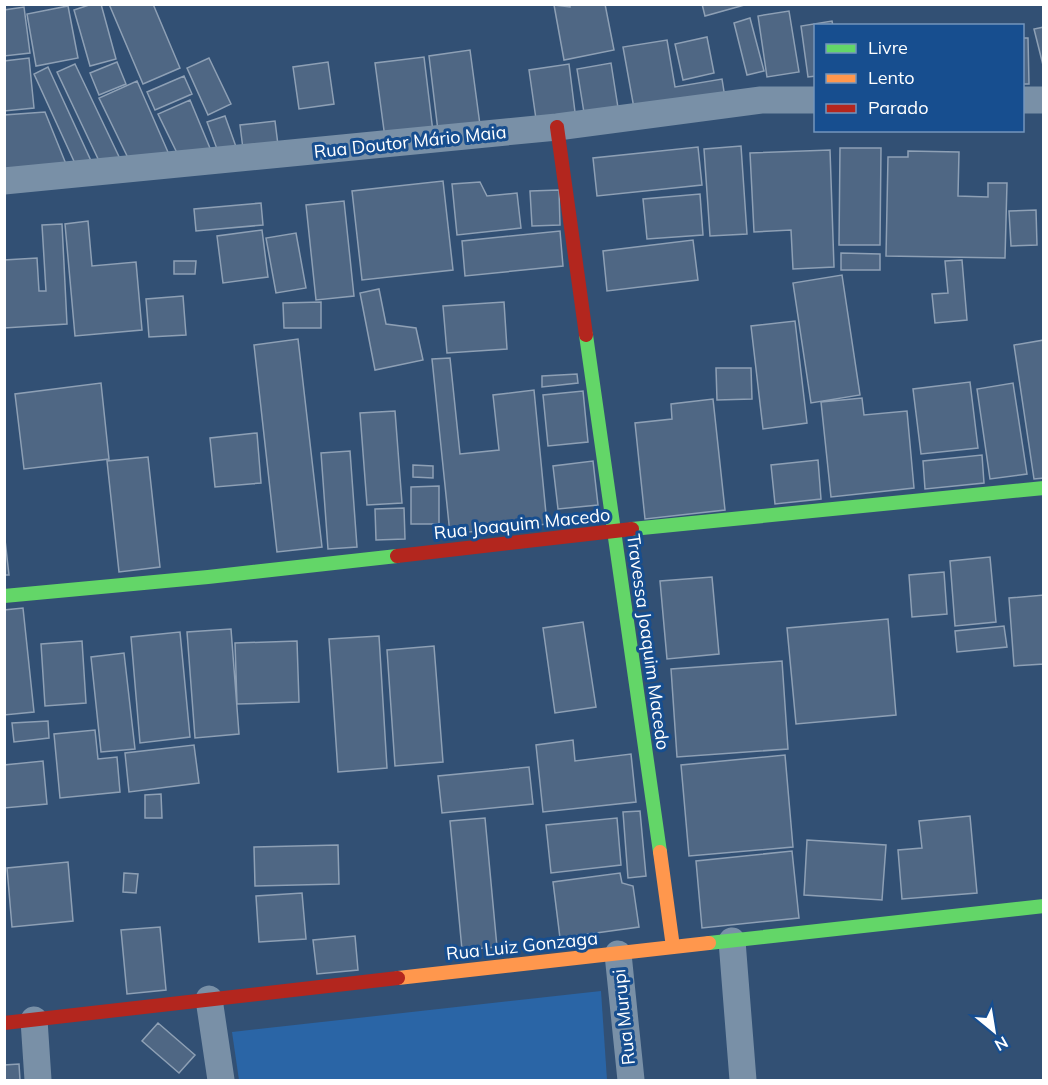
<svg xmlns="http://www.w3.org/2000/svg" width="1048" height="1085" viewBox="0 0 1048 1085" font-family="Mulish,sans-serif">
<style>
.green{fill:#2a65a6}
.building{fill:#4f6784;stroke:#8ea0b5;stroke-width:1.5}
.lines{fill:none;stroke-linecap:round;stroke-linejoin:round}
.street{stroke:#7990a7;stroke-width:27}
.fast{stroke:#63d668;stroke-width:14}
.slow{stroke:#ff974d;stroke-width:14}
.jam{stroke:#b3261e;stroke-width:14}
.labels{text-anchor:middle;stroke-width:6;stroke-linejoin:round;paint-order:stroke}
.street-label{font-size:18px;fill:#fff;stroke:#174e8f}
</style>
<rect width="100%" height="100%" fill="#325074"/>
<!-- green -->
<path class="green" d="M 601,991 L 607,1080 L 239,1080 L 232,1032 Z"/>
<!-- building -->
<path class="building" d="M 92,4 L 101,4 L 116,59 L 90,66 L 74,10 Z
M 109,4 L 153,4 L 180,68 L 143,84 Z
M 570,4 L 605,4 L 614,50 L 564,60 L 554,5 L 570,7 Z
M 702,4 L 748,4 L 705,16 Z
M 68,6 L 78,58 L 36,66 L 27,14 Z
M 24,7 L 30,53 L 4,56 L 4,10 Z
M 789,11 L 799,72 L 767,77 L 758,16 Z
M 750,18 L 764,71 L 747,75 L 734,23 Z
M 832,21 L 833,26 L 816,26 L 816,76 L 808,77 L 801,26 Z
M 1044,27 L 1044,69 L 1034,29 Z
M 707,37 L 714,73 L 683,80 L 675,44 Z
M 1022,38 L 1028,38 L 1029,84 L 1022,84 Z
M 667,40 L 675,87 L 722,79 L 725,98 L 635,114 L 623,47 Z
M 470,50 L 480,125 L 438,131 L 429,56 Z
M 424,57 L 433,132 L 385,138 L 375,63 Z
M 29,58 L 34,108 L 4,111 L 4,61 Z
M 209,58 L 231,104 L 208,115 L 187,68 Z
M 117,62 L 126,84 L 99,95 L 90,73 Z
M 328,62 L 334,104 L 299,109 L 293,67 Z
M 611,63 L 619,114 L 585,119 L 577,69 Z
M 75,64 L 122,163 L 100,163 L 57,72 Z
M 569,64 L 576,120 L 537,126 L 529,70 Z
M 48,67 L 92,163 L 78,170 L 34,74 Z
M 184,76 L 192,94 L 155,110 L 147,92 Z
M 137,81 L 171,159 L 130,162 L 99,98 Z
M 190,100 L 212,153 L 180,159 L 158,114 Z
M 45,112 L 68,169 L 4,173 L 4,115 Z
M 225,116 L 239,155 L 220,157 L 207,122 Z
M 275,121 L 279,153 L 244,157 L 240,125 Z
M 741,146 L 747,234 L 710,236 L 704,149 Z
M 698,147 L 702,185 L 597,196 L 593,158 Z
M 840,148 L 881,148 L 880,245 L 839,245 Z
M 830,150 L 834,267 L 793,269 L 791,230 L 754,232 L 750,153 Z
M 908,151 L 959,152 L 958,196 L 988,197 L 988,183 L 1007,183 L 1005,258 L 886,256 L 888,157 L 908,157 Z
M 443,181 L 453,270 L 362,280 L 352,191 Z
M 480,182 L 487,196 L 517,193 L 521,228 L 457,235 L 452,184 Z
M 559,190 L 560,225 L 532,226 L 530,191 Z
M 700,194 L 703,235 L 647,239 L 643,199 Z
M 344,201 L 354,296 L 316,300 L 306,205 Z
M 261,203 L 263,225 L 196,231 L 194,209 Z
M 1036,210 L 1037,245 L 1011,246 L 1009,211 Z
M 88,221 L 92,266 L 136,262 L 142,330 L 75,336 L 65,224 Z
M 62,224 L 67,324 L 4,328 L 4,260 L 37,258 L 39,291 L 46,291 L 42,225 Z
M 262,230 L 268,277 L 223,283 L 217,236 Z
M 560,231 L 563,266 L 465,276 L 462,241 Z
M 296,233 L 306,288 L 276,293 L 266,238 Z
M 693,240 L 698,280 L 607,291 L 603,251 Z
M 841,253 L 880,254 L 880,270 L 841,270 Z
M 962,260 L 967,320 L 935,323 L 932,294 L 948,293 L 945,261 Z
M 174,261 L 196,261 L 195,274 L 174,274 Z
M 842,275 L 860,395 L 811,403 L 793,283 Z
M 379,289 L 386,324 L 416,328 L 423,360 L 375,370 L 360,293 Z
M 183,296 L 186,335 L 149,337 L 146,299 Z
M 321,302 L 321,328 L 284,328 L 283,303 Z
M 504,302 L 507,349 L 447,353 L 443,306 Z
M 795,321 L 807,423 L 763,429 L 751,326 Z
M 298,339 L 322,547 L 277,552 L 254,345 Z
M 1044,340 L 1044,478 L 1034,479 L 1014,345 Z
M 450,358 L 460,454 L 499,450 L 493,395 L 534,390 L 547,524 L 450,534 L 432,359 Z
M 716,368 L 751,368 L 752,399 L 717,400 Z
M 577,374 L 578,383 L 542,387 L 542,376 Z
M 970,382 L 978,448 L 921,454 L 913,389 Z
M 101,383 L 109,459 L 24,469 L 15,394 Z
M 1013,383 L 1027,474 L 990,479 L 977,389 Z
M 583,391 L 588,442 L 548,446 L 543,395 Z
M 862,398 L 864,415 L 907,411 L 914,488 L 831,497 L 821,402 Z
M 713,399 L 725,510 L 645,519 L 635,423 L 672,419 L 671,404 Z
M 395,411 L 402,503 L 367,505 L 360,413 Z
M 257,433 L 261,483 L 215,487 L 210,438 Z
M 350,451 L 357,547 L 328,549 L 321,453 Z
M 982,455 L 984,483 L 925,489 L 923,461 Z
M 148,457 L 160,567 L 119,572 L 107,461 Z
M 818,460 L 821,499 L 775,504 L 771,465 Z
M 593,461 L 598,505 L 558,509 L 553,466 Z
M 413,465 L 433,466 L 433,478 L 413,477 Z
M 439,486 L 439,524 L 411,524 L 411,487 Z
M 404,508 L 405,539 L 376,540 L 375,509 Z
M 4,531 L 9,575 L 4,575 Z
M 990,557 L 996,622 L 955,626 L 950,561 Z
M 944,572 L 947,614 L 912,617 L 909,575 Z
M 712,577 L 719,654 L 667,659 L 660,581 Z
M 1044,595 L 1044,664 L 1014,666 L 1009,598 Z
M 23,608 L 34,712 L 4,715 L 4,610 Z
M 888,619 L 896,715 L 796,724 L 787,628 Z
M 583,622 L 596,707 L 555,713 L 543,628 Z
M 1004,626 L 1007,647 L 957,652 L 955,631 Z
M 231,629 L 239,734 L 195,738 L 187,632 Z
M 180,632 L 190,737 L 140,743 L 131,637 Z
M 379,636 L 387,768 L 338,772 L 329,639 Z
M 82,641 L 86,703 L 45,706 L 41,644 Z
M 297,641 L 299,702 L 237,704 L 235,643 Z
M 434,646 L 443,762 L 395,766 L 387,650 Z
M 124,653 L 135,749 L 101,752 L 91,657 Z
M 782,661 L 788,749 L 677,757 L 671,669 Z
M 48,721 L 49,738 L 14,742 L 12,723 Z
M 95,730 L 98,759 L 117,757 L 120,792 L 60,798 L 54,734 Z
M 573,740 L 575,761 L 631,754 L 636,802 L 543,812 L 536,745 Z
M 194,745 L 199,783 L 129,792 L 125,753 Z
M 785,755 L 793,847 L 689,856 L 681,765 Z
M 43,761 L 47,804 L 4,808 L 4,765 Z
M 529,767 L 533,804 L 442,813 L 438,776 Z
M 161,794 L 162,818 L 145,818 L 145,795 Z
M 640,811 L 646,876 L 628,878 L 623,812 Z
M 970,816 L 977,893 L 902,899 L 898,850 L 922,848 L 919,821 Z
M 485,818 L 497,947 L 462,950 L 450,821 Z
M 617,818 L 621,865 L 551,873 L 546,825 Z
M 807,840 L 886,845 L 882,900 L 804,895 Z
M 338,845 L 339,884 L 255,886 L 254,847 Z
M 792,851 L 799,918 L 702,928 L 696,861 Z
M 68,862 L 73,921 L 12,927 L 7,868 Z
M 124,873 L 138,874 L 136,893 L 123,892 Z
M 620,873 L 622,883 L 633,886 L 639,927 L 560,938 L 553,882 Z
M 302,893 L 306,939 L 259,942 L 256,896 Z
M 160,927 L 166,990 L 127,994 L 121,930 Z
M 355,936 L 358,970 L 317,974 L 313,940 Z
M 158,1023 L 195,1055 L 179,1073 L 142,1041 Z
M 19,1064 L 20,1080 L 4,1080 L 4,1065 Z"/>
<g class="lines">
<!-- street -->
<path class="street" d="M 1022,100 L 1044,100
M 4,181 L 557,127 L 761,100 L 816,100
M 732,941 L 743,1080
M 618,954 L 631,1080
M 209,999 L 221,1080
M 34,1020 L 38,1080"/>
<!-- fast -->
<path class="fast" d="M 586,335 L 660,852
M 632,529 L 1044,488
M 4,596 L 208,577 L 397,556
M 709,943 L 1044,906"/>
<!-- slow -->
<path class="slow" d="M 660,852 L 673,947
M 398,978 L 709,943"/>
<!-- jam -->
<path class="jam" d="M 557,127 L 586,335
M 397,556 L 632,529
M 4,1023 L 398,978"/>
</g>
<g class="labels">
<!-- street labels -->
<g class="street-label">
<text transform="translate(410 142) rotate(-6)" y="6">Rua Doutor Mário Maia</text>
<text transform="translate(522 524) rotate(-6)" y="6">Rua Joaquim Macedo</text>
<text transform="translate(648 642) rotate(82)" y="6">Travessa Joaquim Macedo</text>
<text transform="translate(522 946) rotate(-6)" y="6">Rua Luiz Gonzaga</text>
<text transform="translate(624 1017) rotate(-96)" y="6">Rua Murupi</text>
</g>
</g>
<!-- border -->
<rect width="1048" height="1085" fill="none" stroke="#ffffff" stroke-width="12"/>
<!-- legend -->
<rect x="814" y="24" width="210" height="108" fill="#174e8f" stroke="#7495bc" stroke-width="1.5"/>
<rect x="826" y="44" width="30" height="9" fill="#63d668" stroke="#7495bc" stroke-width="1.5"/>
<text x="868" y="54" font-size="18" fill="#ffffff">Livre</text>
<rect x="826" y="74" width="30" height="9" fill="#ff974d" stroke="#7495bc" stroke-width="1.5"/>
<text x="868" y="84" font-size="18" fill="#ffffff">Lento</text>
<rect x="826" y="104" width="30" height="9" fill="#b3261e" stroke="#7495bc" stroke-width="1.5"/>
<text x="868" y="114" font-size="18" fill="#ffffff">Parado</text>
<!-- north arrow -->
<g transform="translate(994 1031) rotate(150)" stroke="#174e8f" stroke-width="4.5" paint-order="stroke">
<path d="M0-4.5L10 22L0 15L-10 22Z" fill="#ffffff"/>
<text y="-9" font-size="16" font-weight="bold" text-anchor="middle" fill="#ffffff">N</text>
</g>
</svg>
